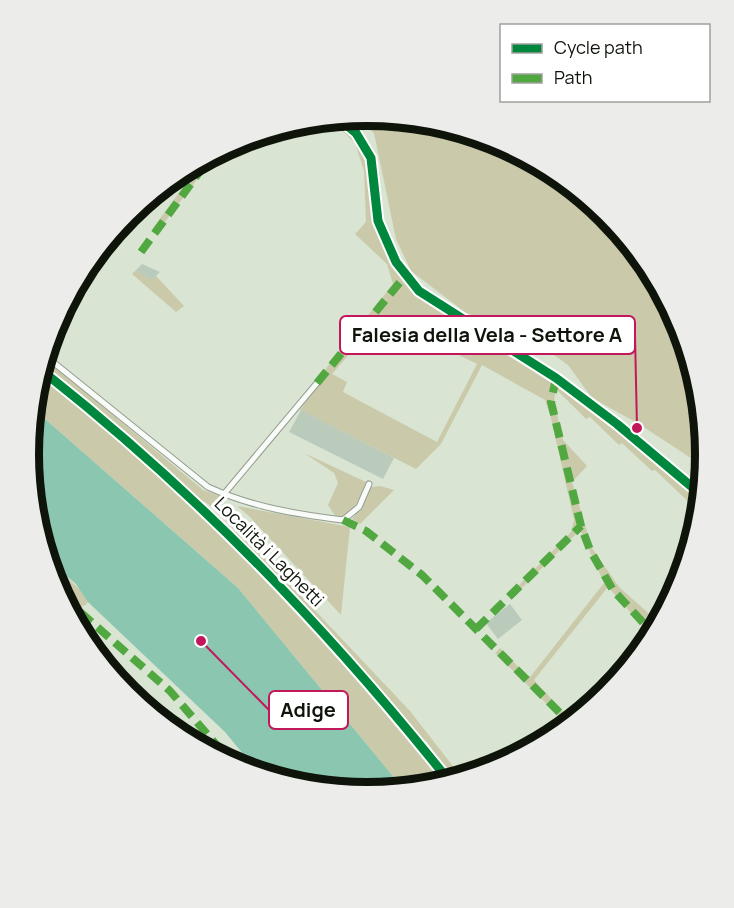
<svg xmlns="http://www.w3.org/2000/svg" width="734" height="908" viewBox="0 0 734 908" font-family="Manrope,sans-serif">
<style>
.green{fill:#cacaab;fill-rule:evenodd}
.water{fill:#8bc6b0}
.building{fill:#bacbbb}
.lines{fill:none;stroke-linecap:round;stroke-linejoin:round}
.service-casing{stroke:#959d90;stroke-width:7}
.minor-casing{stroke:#959d90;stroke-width:12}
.service{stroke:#f9fbf8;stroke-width:5}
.minor{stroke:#f9fbf8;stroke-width:10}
.quiet{stroke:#51a841;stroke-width:8;stroke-dasharray:15 8;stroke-linecap:butt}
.cycleway-casing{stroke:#fff;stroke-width:13}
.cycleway{stroke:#00873e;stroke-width:9}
.labels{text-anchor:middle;stroke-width:6;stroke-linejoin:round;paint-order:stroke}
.street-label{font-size:18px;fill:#0e140a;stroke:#fff}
.rim{fill:none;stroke:#0e140a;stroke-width:8}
.leader{fill:none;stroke:#c2185b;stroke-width:2}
.callout-dot{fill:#c2185b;stroke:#fff;stroke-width:2}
.callout{fill:#fff;stroke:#c2185b;stroke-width:2}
.callout-label{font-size:20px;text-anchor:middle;font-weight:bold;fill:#0e140a}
</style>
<rect width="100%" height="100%" fill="#d9e4d3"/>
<!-- green -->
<path class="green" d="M 367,116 L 497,141 L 607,215 L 680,325 L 705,454 L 703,466 L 639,424 L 592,398 L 568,365 L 547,350 L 515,332 L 497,330 L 479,317 L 466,313 L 411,271 L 396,239 L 374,133 L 357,118 Z
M 339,121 L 355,135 L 365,152 L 387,247 L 439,308 L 490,345 L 563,388 L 697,495 L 695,508 L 655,470 L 652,471 L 622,443 L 619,445 L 590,417 L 586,419 L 556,389 L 554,401 L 563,440 L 587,466 L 572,482 L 592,548 L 619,587 L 656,620 L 648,632 L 608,587 L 534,680 L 569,718 L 564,721 L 495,653 L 500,648 L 528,677 L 531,676 L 604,583 L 580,530 L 511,599 L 513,591 L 571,532 L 574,520 L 551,418 L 545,400 L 482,365 L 441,444 L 416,469 L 300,410 L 318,384 L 316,381 L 393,284 L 387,264 L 355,234 L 366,222 L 364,171 L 355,143 L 333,122 ZM 359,343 L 394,351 L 445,348 L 477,364 L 437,442 L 343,392 L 347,382 L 332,374 Z
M 214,157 L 158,231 L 153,228 L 198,167 Z
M 136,270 L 152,279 L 156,276 L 184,306 L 176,312 L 132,274 Z
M 47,360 L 203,490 L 226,498 L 218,508 L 410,711 L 459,774 L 452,776 L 426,741 L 420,739 L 240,541 C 232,523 212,504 194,496 L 45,369 Z
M 44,377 L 154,468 L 304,616 L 442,778 L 401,786 L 238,588 L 37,412 Z
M 304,453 L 366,482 C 359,497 355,516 336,517 L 328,505 L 338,483 L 334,473 Z
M 380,486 L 394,490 L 360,524 L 352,519 L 361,507 L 371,487 Z
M 237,506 L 350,527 L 341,615 L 249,516 Z
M 50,562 L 85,594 L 88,602 L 86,605 L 77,607 C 60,592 54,584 50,562 Z
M 85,629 L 159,704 L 155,707 L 110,668 Z"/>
<!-- water -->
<path class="water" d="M 37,412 L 238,588 L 401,786 L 367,792 L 257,771 L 225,732 L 88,602 L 76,584 L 50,562 L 29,454 Z"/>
<!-- building -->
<path class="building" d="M 142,264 L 160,272 L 152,280 L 136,270 Z
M 301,410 L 394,458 L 383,479 L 289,432 Z
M 510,604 L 522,620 L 498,639 L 486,623 Z"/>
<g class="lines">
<!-- service casing -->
<g class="service-casing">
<path id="service" d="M 48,358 L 208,487 C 252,507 295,514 343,520 L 359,507 L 369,484
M 224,494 L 317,383"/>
</g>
<!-- minor casing -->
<g class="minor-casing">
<path id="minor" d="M 342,121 L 356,133 L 371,158 L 378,221 L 396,262 L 419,291 L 556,378 L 617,424 L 698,492
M 45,373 C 198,494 323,624 446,777"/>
</g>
<!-- service -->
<use href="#service" class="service"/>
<!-- minor -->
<use href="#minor" class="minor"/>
<!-- quiet -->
<path class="quiet" d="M 141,252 L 206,163
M 556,378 L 551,402 L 581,526 L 590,550 L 613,590 L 649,629
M 317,383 L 405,276
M 343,520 L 366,531 L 422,575 L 567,720
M 63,597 L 170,691 L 232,763
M 476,629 L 581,526"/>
<!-- cycleway casing -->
<g class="cycleway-casing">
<path id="cycleway" d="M 342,121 L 356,133 L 371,158 L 378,221 L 396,262 L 419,291 L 556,378 L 617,424 L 698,492
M 45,373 C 198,494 323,624 446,777"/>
</g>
<!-- cycleway -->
<use href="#cycleway" class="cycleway"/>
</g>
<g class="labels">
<!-- street labels -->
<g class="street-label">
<text transform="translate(269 552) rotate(45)" y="6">Località i Laghetti</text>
</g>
</g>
<!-- crop -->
<path d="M0 0H734V908H0ZM39 454a328 328 0 1 1 656 0a328 328 0 1 1-656 0Z" fill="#ececeb" fill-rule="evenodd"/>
<path class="rim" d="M39 454a328 328 0 1 1 656 0a328 328 0 1 1-656 0Z"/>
<!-- callouts -->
<path class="leader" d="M637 428L635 335M201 641L269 710"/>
<g class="callout-dot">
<circle cx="637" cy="428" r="6"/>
<circle cx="201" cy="641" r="6"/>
</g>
<g class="callout">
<rect x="340" y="316" width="295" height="38" rx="6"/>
<rect x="269" y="691" width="79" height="38" rx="6"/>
</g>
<g class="callout-label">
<text x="487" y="342">Falesia della Vela - Settore A</text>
<text x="308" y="717">Adige</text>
</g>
<!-- legend -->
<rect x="500" y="24" width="210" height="78" fill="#ffffff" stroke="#9fa19d" stroke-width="1.5"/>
<rect x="512" y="44" width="30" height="9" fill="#00873e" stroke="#9fa19d" stroke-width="1.5"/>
<text x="554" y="54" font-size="18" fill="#0e140a">Cycle path</text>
<rect x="512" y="74" width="30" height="9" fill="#51a841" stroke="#9fa19d" stroke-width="1.5"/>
<text x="554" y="84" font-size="18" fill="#0e140a">Path</text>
</svg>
